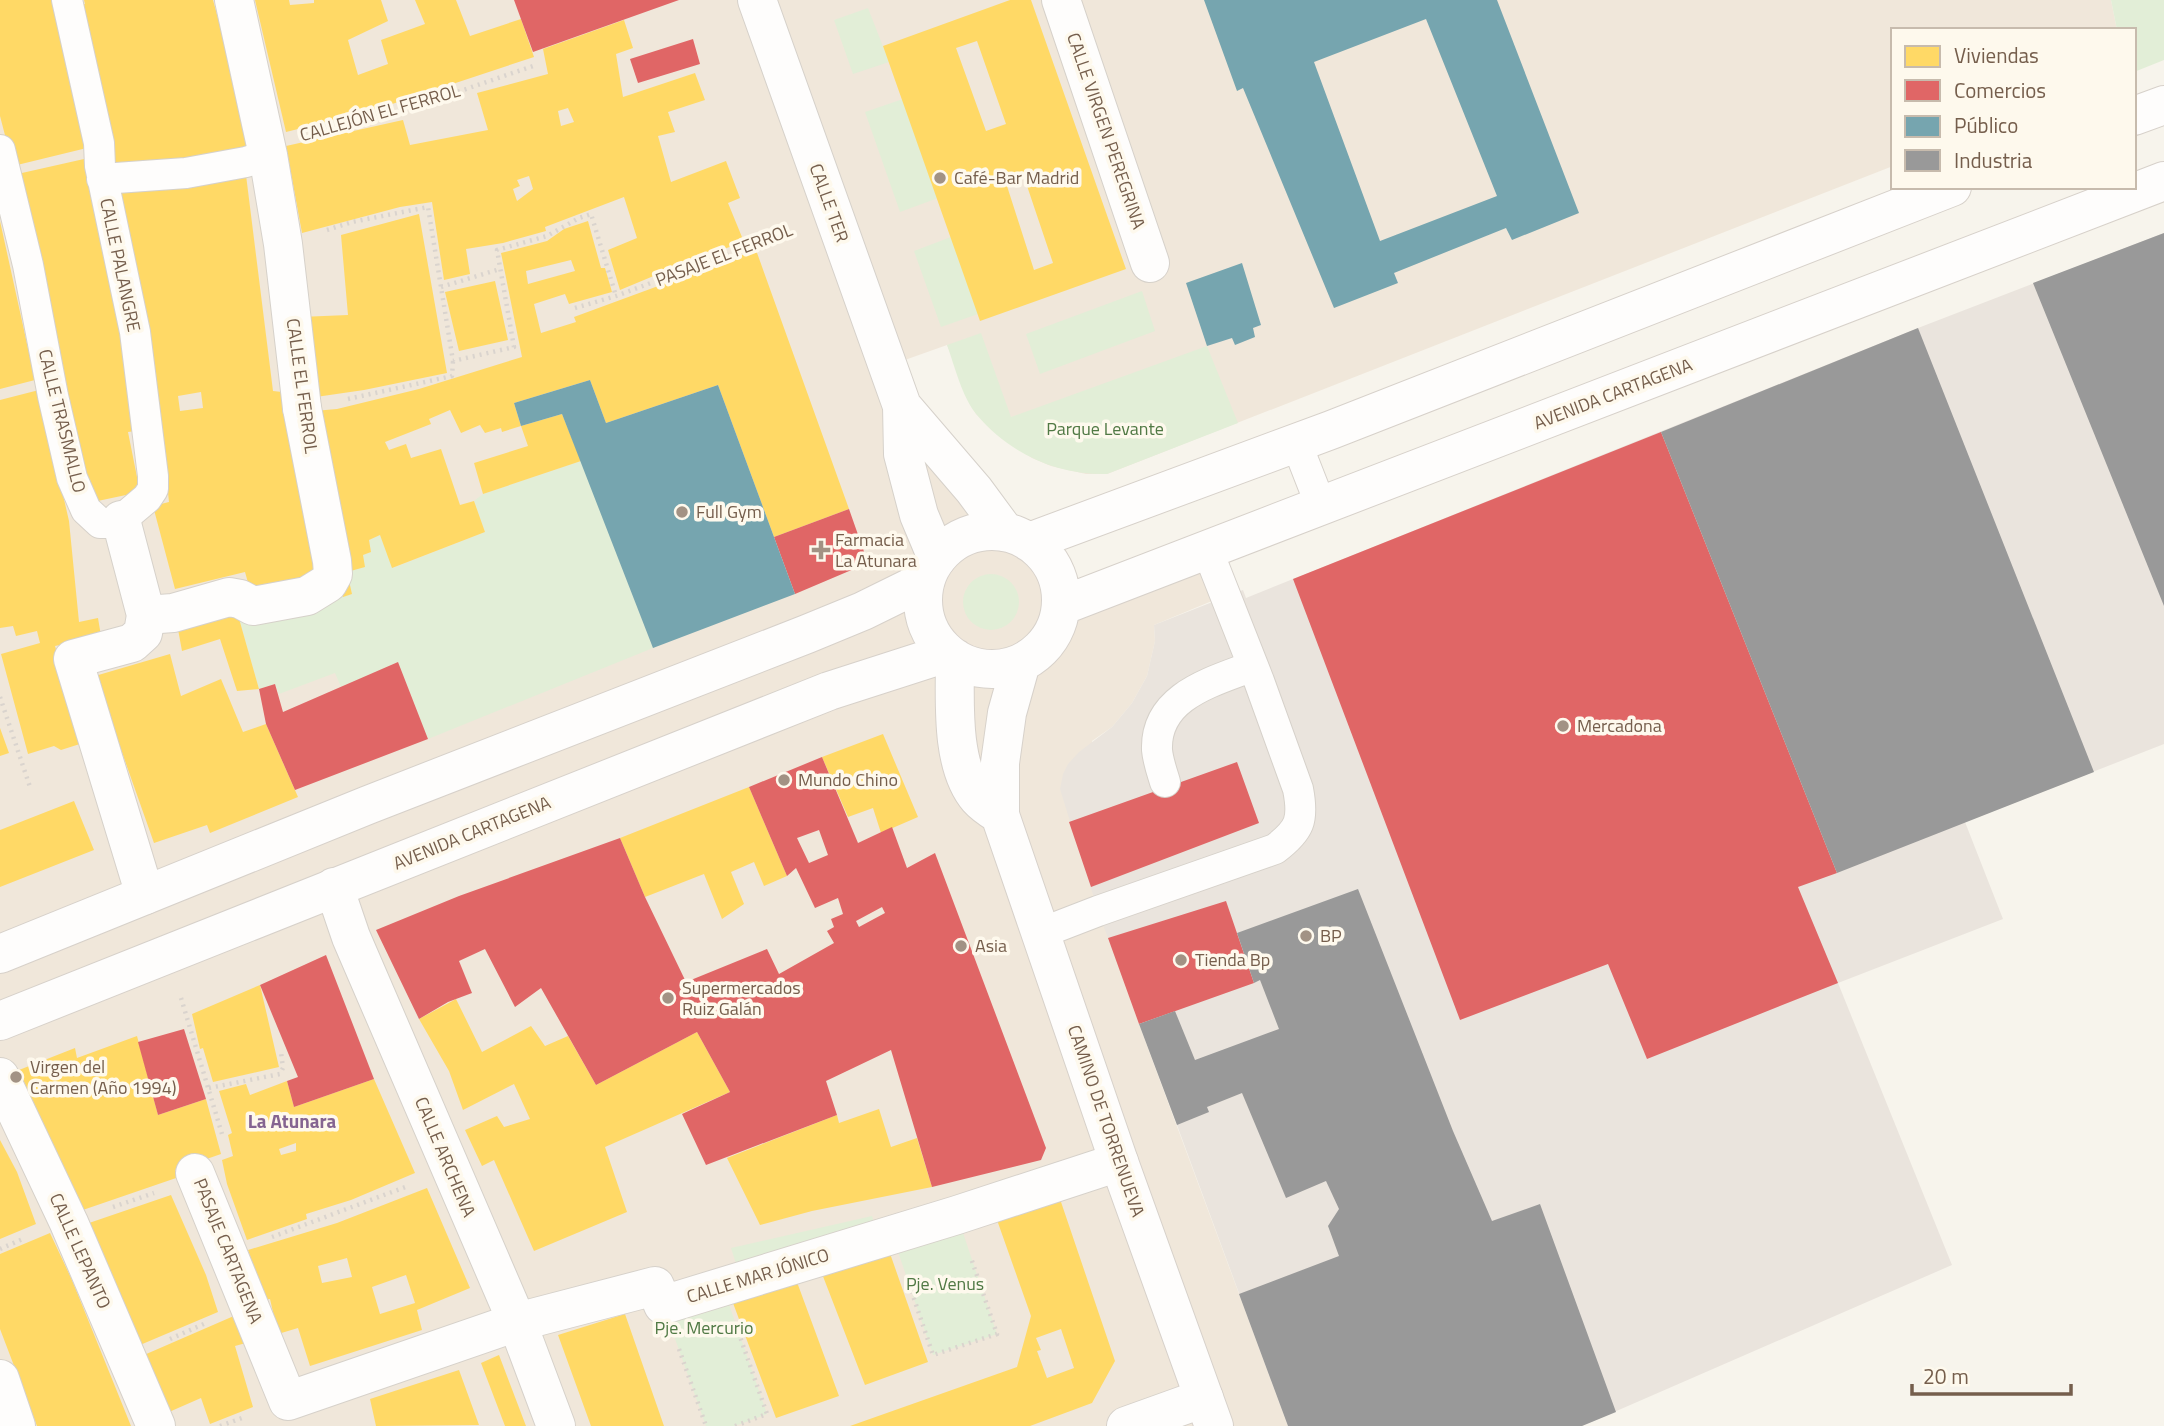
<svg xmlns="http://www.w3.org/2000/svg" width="2164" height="1426" viewBox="0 0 2164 1426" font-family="'Titillium Web',sans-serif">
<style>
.residential{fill:#f0e7da}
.industrial{fill:#eae4dd}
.green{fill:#e2eed7}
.homes{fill:#ffd966;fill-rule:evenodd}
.shops{fill:#e06666;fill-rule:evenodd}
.public{fill:#76a5af;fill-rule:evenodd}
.industry{fill:#999}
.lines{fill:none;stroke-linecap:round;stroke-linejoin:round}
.service-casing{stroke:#d6d1ca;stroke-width:32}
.pedestrian-casing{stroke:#d6d1ca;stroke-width:40}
.minor-casing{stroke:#d6d1ca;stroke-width:40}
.tertiary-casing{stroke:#d6d1ca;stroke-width:40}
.secondary-casing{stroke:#d7d1ca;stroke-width:40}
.path{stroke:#dad4ce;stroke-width:4.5;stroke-dasharray:2 5;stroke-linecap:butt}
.service{stroke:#fefdfc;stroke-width:30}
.pedestrian{stroke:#fefdfc;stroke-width:38}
.minor{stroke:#fefdfc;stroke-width:38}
.tertiary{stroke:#fefdfc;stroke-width:38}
.secondary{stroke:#fefdfc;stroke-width:38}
.poi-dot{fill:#a29284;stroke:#fef9ed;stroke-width:2.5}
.labels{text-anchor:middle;stroke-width:7;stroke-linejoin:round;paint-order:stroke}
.street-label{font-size:18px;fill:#755e4c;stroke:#fef9ed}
.poi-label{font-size:18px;fill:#755e4c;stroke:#fef9ed;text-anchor:start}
.park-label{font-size:18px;fill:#507944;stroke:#fef9ed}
.neighbourhood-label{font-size:19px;font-weight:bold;fill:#856491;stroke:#fef9ed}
</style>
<rect width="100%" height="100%" fill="#f7f4ec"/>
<!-- residential -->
<path class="residential" d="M 0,0 L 2111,0 L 2117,30 L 1893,30 L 1893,166 L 1107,474 L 1086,474 L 1051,466 L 1032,458 L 1001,437 L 976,414 L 947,345 L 888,366 L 1044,553 L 1054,570 L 1060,587 L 1207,549 L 1224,596 L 1154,625 L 1155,641 L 1147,676 L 1132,703 L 1112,727 L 1092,741 L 1091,887 L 1139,1024 L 1288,1426 L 0,1426 Z"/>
<!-- industrial -->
<path class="industrial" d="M 2164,233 L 2164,744 L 1965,822 L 2003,919 L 1838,983 L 1952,1265 L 1582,1426 L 1288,1426 L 1098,911 L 1060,789 L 1063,774 L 1068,764 L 1079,752 L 1112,727 L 1132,703 L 1147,676 L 1155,641 L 1154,625 L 1243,590 L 1246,598 L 1918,328 Z"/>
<!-- green -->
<path class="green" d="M 2111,0 L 2164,0 L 2164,60 L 2134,72 L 2134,30 L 2117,30 Z
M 868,8 L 889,62 L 853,74 L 834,20 Z
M 903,99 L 938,198 L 900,212 L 865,112 Z
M 951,237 L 978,314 L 941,327 L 914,251 Z
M 1142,291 L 1155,331 L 1040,374 L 1026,334 Z
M 981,333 L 1011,417 L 1207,346 L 1238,423 L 1107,474 C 1057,475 1010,454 977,415 C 962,397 955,367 947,345 Z
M 581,461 L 653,648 L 428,739 L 398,662 L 341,687 L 335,673 L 279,694 L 275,684 L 259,689 L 236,608 L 263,619 L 352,594 L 347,572 L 364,567 L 363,555 L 371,552 L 369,540 L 380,535 L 393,568 L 485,532 L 474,501 L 483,494 Z
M963 602a28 28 0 1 1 56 0a28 28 0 1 1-56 0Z
M 957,1215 L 997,1334 L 933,1355 L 892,1234 Z
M 872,1216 L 875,1226 L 738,1270 L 731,1248 Z
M 723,1287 L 767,1414 L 735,1426 L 706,1426 L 663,1305 Z"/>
<!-- homes -->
<path class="homes" d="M 0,0 L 56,0 L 95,146 L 13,166 L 0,116 Z
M 84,0 L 213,0 L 254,149 L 117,173 L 78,5 L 85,4 Z
M 255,0 L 289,0 L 290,5 L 314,3 L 314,0 L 381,0 L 388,21 L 348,40 L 358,75 L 388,64 L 381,40 L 425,24 L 415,0 L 456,0 L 470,36 L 521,19 L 534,57 L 374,110 L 286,132 Z
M 1010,0 L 1031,0 L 1126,269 L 980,321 L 883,46 ZM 977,41 L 1006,124 L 986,131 L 956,48 ZM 1024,177 L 1053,263 L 1034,270 L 1006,183 Z
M 624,20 L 633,48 L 616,54 L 623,97 L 695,73 L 705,100 L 668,112 L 675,132 L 658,136 L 671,182 L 726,161 L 740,198 L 728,203 L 744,242 L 692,260 L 620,290 L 608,250 L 637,238 L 624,197 L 545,227 L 546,231 L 503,243 L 466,249 L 470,274 L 444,280 L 432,202 L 400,207 L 302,233 L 286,146 L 403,120 L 410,145 L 488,130 L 477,93 L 548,74 L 543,49 ZM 568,108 L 574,122 L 561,126 L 558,111 ZM 529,176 L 533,189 L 517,201 L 513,189 L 520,186 L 517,180 Z
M 84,159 L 143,430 L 128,432 L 140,492 L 93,502 L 13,175 Z
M 246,175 L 273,391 L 282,392 L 317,580 L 252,597 L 245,572 L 175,589 L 153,506 L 169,502 L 158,398 L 118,190 ZM 201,392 L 203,408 L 180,411 L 178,396 Z
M 419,214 L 447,373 L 364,390 L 309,398 L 300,317 L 348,315 L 341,235 Z
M 0,221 L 35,380 L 0,389 Z
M 588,221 L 601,268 L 605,268 L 612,292 L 569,304 L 565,294 L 534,304 L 541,333 L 576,322 L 574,317 L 756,250 L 849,509 L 774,537 L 718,385 L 606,423 L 590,380 L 514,403 L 521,426 L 502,432 L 501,428 L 485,433 L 480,425 L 461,433 L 450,410 L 429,419 L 431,424 L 385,442 L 389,450 L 406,444 L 411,458 L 441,449 L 460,505 L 474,501 L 485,532 L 392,568 L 380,535 L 369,540 L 371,552 L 363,555 L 365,567 L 347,572 L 352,594 L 343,597 L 323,497 L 314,411 L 337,409 L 419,389 L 522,357 L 501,253 L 547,241 L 564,229 ZM 571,260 L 575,271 L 528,284 L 526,271 Z
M 495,281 L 508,340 L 459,351 L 445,292 Z
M 39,390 L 69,521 L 79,622 L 98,618 L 101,636 L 55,646 L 83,743 L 61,750 L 54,746 L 28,754 L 1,654 L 40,643 L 37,631 L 16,636 L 13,626 L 0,628 L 0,400 Z
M 562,414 L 581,461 L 483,494 L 474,463 L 528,446 L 521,426 Z
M 236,608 L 259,689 L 237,691 L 220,639 L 182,651 L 177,624 Z
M 170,654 L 181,696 L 221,679 L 243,732 L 266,724 L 298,797 L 210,833 L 207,825 L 154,843 L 95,676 Z
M 0,728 L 9,753 L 0,756 Z
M 883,734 L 918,817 L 881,833 L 873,808 L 848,817 L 822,757 Z
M 749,787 L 787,876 L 764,886 L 754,862 L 731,872 L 744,904 L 722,919 L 704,874 L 645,897 L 620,838 Z
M 74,801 L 94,850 L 0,887 L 0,830 Z
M 260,985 L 279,1067 L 213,1082 L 203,1048 L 200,1049 L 192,1014 Z
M 456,999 L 482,1052 L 531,1026 L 545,1046 L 568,1036 L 596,1085 L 697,1032 L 730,1092 L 605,1147 L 627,1212 L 534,1251 L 494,1160 L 482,1166 L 465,1130 L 497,1116 L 504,1127 L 530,1119 L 514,1084 L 463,1110 L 449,1071 L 419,1019 Z
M 137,1036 L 158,1115 L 206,1099 L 221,1154 L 175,1170 L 179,1177 L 77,1212 L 19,1070 L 75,1048 L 77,1058 Z
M 374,1079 L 415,1173 L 351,1200 L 306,1214 L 307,1219 L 247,1240 L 227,1184 L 222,1160 L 233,1156 L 228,1135 L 232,1133 L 219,1091 L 246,1084 L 250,1095 L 287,1081 L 294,1107 ZM 296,1143 L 296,1151 L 281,1155 L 279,1149 Z
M 879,1109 L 891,1147 L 917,1138 L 932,1187 L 812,1211 L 760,1225 L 727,1158 L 837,1115 L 839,1123 Z
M 0,1140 L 17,1172 L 36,1224 L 0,1239 Z
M 427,1188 L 470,1288 L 417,1310 L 422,1330 L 310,1366 L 298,1328 L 278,1334 L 270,1299 L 264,1300 L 248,1250 L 337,1223 ZM 347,1258 L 352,1277 L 322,1283 L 318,1266 ZM 406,1275 L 415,1303 L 380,1314 L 372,1287 Z
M 171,1195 L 206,1275 L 218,1312 L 140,1345 L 89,1223 Z
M 1060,1199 L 1115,1361 L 1092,1403 L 1030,1426 L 850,1426 L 1017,1367 L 1031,1316 L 997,1220 ZM 1061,1329 L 1074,1368 L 1047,1378 L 1037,1351 L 1041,1350 L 1036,1338 Z
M 50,1233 L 72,1280 L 131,1426 L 37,1426 L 0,1329 L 0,1254 Z
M 886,1242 L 928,1362 L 865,1385 L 819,1266 Z
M 794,1274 L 839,1396 L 776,1418 L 730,1295 Z
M 243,1312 L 253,1341 L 235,1346 L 253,1407 L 210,1424 L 201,1398 L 169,1412 L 144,1355 Z
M 625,1314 L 664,1426 L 591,1426 L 558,1335 Z
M 499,1355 L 526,1426 L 505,1426 L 481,1363 Z
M 459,1370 L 479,1425 L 376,1426 L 370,1399 Z"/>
<!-- shops -->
<path class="shops" d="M 514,0 L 679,0 L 533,52 Z
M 693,39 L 700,64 L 638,83 L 630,59 Z
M 1661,432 L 1837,873 L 1798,887 L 1838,983 L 1647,1059 L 1608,964 L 1460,1020 L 1293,579 Z
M 849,509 L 868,563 L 795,594 L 774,537 Z
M 398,662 L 428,739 L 295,790 L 266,724 L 259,689 L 275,684 L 283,712 Z
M 822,757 L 858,843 L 892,827 L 907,868 L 935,853 L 1046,1148 L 1041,1160 L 932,1187 L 891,1050 L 826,1081 L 837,1115 L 706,1165 L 682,1114 L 730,1092 L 697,1032 L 596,1085 L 541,988 L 515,1007 L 485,949 L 459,961 L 472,993 L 448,1002 L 419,1019 L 376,930 L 459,896 L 620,838 L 645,897 L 686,982 L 767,949 L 779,974 L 834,943 L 827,931 L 834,927 L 831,919 L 843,914 L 838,898 L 815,908 L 796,868 L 787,876 L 749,787 ZM 819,830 L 828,855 L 809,863 L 797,838 ZM 882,907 L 885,913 L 859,927 L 856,921 Z
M 1237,762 L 1259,823 L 1091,887 L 1069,822 Z
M 1226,901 L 1254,983 L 1139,1024 L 1108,938 Z
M 326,955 L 374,1079 L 294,1107 L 287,1081 L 298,1077 L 260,985 Z
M 184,1029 L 206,1099 L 158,1115 L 138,1042 Z"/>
<!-- public -->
<path class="public" d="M 1204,0 L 1497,0 L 1579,213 L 1512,240 L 1506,228 L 1394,273 L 1398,283 L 1334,308 L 1243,88 L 1237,91 ZM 1426,19 L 1497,196 L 1380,241 L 1314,62 Z
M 1242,263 L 1261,325 L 1253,328 L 1255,337 L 1235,345 L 1232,338 L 1207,346 L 1186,283 Z
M 590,380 L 606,423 L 718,385 L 795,594 L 653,648 L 562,414 L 521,426 L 514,403 Z"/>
<!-- industry -->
<path class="industry" d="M 2164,233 L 2164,606 L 2033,283 Z
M 1918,328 L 2094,772 L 1837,873 L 1661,432 Z
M 1358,889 L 1453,1131 L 1492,1221 L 1540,1204 L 1616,1412 L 1582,1426 L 1288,1426 L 1239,1294 L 1339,1256 L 1328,1226 L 1339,1209 L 1326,1181 L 1286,1198 L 1242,1093 L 1207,1107 L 1209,1112 L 1177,1125 L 1139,1024 L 1175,1011 L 1195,1060 L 1279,1029 L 1260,980 L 1254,983 L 1237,933 Z"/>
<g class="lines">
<!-- service casing -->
<g class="service-casing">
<path id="service" d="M 0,150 L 28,265 L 53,396 L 72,478 L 86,510 L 100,523 L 114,523 L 121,520 L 147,498 L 153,489 L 153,476 L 135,332 L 100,166 L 99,143 L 67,0
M 102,179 L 186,173 L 246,162 L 268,155
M 1296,442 L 1321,506
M 1165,782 C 1162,772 1158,761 1157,750 C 1155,696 1212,682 1253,666
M 1041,933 L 1098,911 L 1275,849 C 1300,830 1304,820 1298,789 L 1259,681 L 1207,549"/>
</g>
<!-- pedestrian casing -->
<g class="pedestrian-casing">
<path id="pedestrian" d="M 146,615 L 173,613 L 229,597 L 240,599 L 253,606 L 307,596 L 328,583 L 333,574 L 332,561 L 302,408
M 0,1077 L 69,1223 L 156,1426
M 517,1322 L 655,1286 L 663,1305 L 957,1215 L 1119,1162"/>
</g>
<!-- minor casing -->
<g class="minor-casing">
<path id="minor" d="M 234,0 L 268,155 L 283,244 L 302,408
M 1061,0 L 1150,263
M 121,520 L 146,615 L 143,633 L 132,643 L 73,659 L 145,895
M 334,887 L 351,937 L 517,1322 L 556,1426
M 195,1173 L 288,1401 L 517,1322
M 0,1379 L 16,1426
M 1126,1426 L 1204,1398"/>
</g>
<!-- tertiary casing -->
<g class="tertiary-casing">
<path id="tertiary" d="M 757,0 L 902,406 L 903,454 L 919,515 L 937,558
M 902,406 L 974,490 L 1005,532"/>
</g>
<!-- secondary casing -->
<g class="secondary-casing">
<path id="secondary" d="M 2134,116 L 2164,105
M923 600a69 69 0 1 1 138 0a69 69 0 1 1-138 0Z
M 1029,542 L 1331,430 L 1952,187
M 1061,606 L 2164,181
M 955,658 C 955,699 950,765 978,798 C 984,805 992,810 1000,815
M 1021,663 L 1007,713 L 1000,763 L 1000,815 L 1119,1162 L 1214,1426
M 0,954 L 368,805 L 807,634 L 863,611 L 926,580
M 0,1021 L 829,691 L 947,653"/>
</g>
<!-- path -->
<path class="path" d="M 310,134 L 402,111 L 536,65
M 327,230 L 352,222 L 428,207 L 453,361 L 514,347 L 497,250 L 547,236 L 579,218 L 591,214 L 616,296
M 441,287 L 500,269
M 575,308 L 616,296 L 790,231
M 348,399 L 452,376 L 453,361
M 0,697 L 30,787
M 181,998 L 222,1134
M 209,1088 L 280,1074 L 283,1068 L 281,1052
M 113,1207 L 154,1193
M 272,1237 L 408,1186
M 0,1249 L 25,1238
M 907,1278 L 933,1355 L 997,1334 L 971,1258
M 170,1339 L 206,1323
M 679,1349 L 706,1426
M 220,1426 L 245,1417
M 735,1426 L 767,1414 L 738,1331"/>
<!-- service -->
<use href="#service" class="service"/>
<!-- pedestrian -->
<use href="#pedestrian" class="pedestrian"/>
<!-- minor -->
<use href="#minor" class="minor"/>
<!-- tertiary -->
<use href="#tertiary" class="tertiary"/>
<!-- secondary -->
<use href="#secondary" class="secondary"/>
</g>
<!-- markers -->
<g class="poi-dot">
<circle cx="940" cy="178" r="7"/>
<circle cx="682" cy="512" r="7"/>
<path d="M817.5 539.5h7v7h7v7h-7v7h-7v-7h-7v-7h7z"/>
<circle cx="1563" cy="726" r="7"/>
<circle cx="784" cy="780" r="7"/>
<circle cx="1306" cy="936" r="7"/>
<circle cx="961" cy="946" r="7"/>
<circle cx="1181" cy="960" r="7"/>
<circle cx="668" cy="998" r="7"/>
<circle cx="16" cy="1077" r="7"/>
</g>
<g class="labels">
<!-- street labels -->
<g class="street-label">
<text transform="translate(380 113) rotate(-16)" y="6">CALLEJÓN EL FERROL</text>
<text transform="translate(1106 131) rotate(71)" y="6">CALLE VIRGEN PEREGRINA</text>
<text transform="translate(829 203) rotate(70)" y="6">CALLE TER</text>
<text transform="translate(724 255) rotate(-21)" y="6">PASAJE EL FERROL</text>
<text transform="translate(120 265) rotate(78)" y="6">CALLE PALANGRE</text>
<text transform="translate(302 386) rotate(82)" y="6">CALLE EL FERROL</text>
<text transform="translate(1613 394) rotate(-21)" y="6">AVENIDA CARTAGENA</text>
<text transform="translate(62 421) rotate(76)" y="6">CALLE TRASMALLO</text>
<text transform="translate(472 833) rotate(-22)" y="6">AVENIDA CARTAGENA</text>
<text transform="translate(1106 1121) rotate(71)" y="6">CAMINO DE TORRENUEVA</text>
<text transform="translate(445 1157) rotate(67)" y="6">CALLE ARCHENA</text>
<text transform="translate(80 1251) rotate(66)" y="6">CALLE LEPANTO</text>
<text transform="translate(228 1251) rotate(68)" y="6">PASAJE CARTAGENA</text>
<text transform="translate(758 1276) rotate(-17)" y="6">CALLE MAR JÓNICO</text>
</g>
<!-- poi labels -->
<g class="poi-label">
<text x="954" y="184">Café-Bar Madrid</text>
<text x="696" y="518">Full Gym</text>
<text x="835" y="546">Farmacia<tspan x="835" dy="21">La Atunara</tspan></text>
<text x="1577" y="732">Mercadona</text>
<text x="798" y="786">Mundo Chino</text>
<text x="1320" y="942">BP</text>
<text x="975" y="952">Asia</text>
<text x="1195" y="966">Tienda Bp</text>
<text x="682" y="994">Supermercados<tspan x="682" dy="21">Ruiz Galán</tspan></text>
<text x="30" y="1073">Virgen del<tspan x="30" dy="21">Carmen (Año 1994)</tspan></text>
</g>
<!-- park labels -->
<g class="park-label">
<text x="1105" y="435">Parque Levante</text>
<text x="945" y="1290">Pje. Venus</text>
<text x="704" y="1334">Pje. Mercurio</text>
</g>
<!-- neighbourhood labels -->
<g class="neighbourhood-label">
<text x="292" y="1128">La Atunara</text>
</g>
</g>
<!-- legend -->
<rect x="1891" y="28" width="245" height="161" fill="#fef9ed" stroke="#c7bbad" stroke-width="2"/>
<rect x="1905" y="46" width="35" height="21" fill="#ffd966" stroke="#c7bbad" stroke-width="2"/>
<text x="1954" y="63" font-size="21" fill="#755e4c">Viviendas</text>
<rect x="1905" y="80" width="35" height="21" fill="#e06666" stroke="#c7bbad" stroke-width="2"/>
<text x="1954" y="98" font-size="21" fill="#755e4c">Comercios</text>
<rect x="1905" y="116" width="35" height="21" fill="#76a5af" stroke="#c7bbad" stroke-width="2"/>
<text x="1954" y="133" font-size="21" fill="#755e4c">Público</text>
<rect x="1905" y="150" width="35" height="21" fill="#999999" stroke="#c7bbad" stroke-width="2"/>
<text x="1954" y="168" font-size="21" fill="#755e4c">Industria</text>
<!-- scale -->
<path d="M1912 1384v10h159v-10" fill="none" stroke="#755e4c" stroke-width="3.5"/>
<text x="1923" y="1384" font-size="21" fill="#755e4c" stroke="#fef9ed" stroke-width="5" paint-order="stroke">20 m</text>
</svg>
